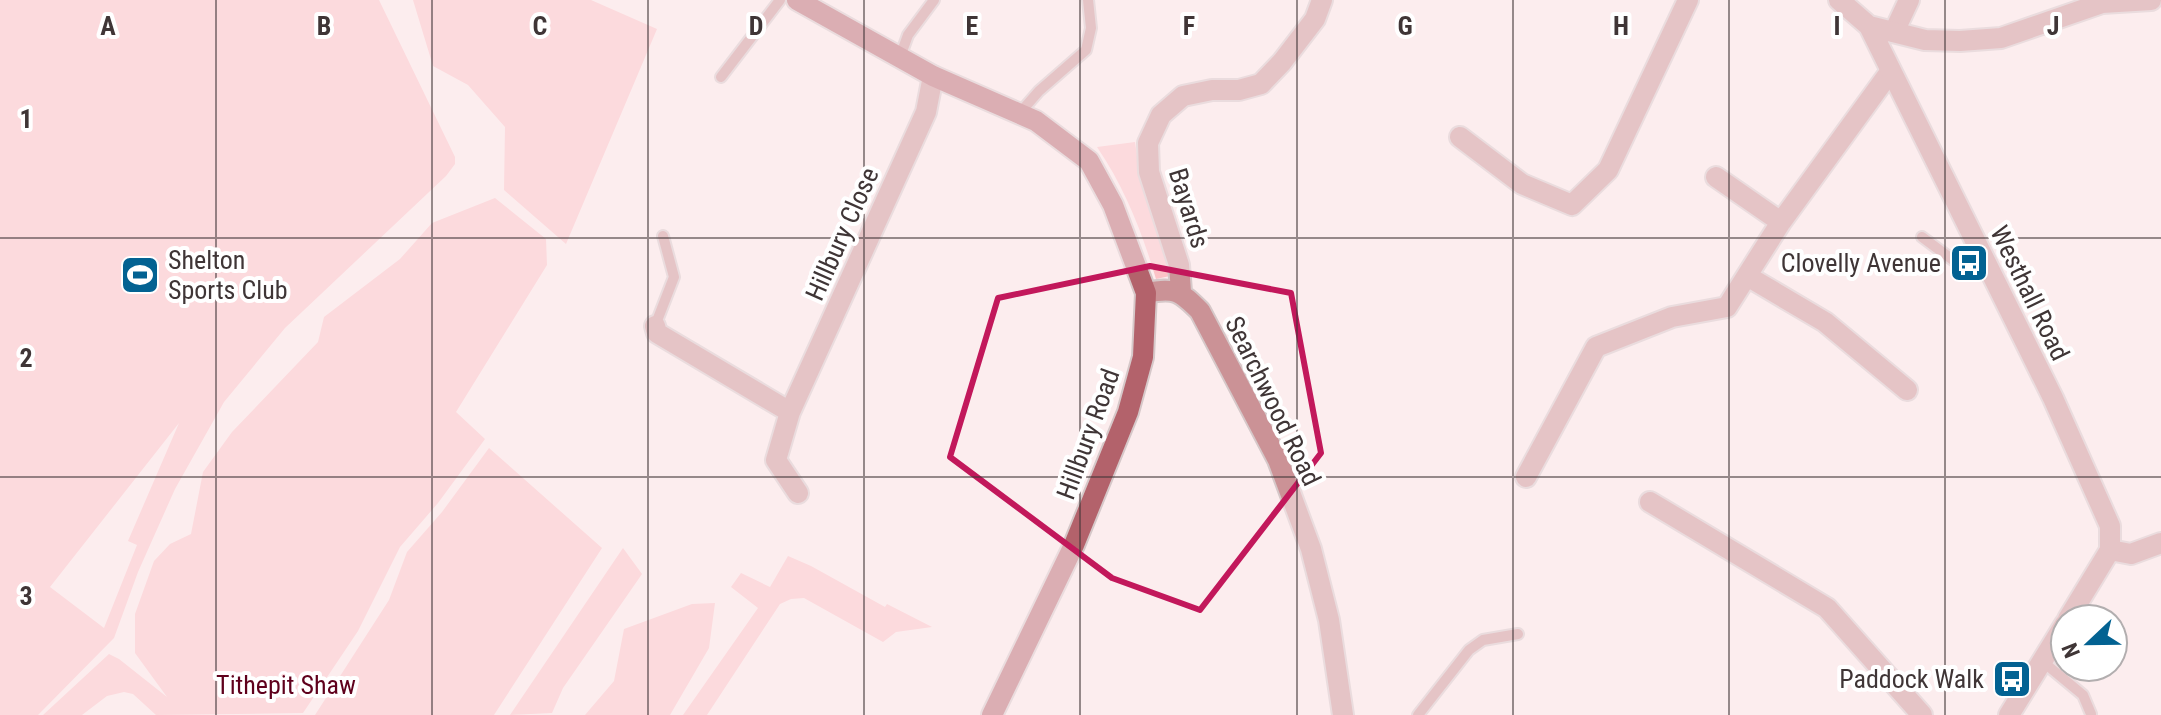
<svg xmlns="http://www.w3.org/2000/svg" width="2161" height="715" viewBox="0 0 2161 715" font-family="'Roboto Condensed',sans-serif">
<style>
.green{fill:#fcc3c7;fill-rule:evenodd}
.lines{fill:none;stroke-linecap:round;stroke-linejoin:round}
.service-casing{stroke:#d6c8c9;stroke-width:14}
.minor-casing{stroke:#d6c8c9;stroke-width:24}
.tertiary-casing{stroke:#d6c8c9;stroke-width:24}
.secondary-casing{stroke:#d6c8c9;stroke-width:24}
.service{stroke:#cb9296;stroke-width:10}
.minor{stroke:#cb9296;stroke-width:20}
.tertiary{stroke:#cb9296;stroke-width:20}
.secondary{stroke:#b3626b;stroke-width:20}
.marked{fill:none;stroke:#c2185b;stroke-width:6;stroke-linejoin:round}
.grid{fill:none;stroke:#3f3536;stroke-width:2;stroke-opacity:0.55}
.labels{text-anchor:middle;stroke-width:8;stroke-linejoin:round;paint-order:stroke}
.street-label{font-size:26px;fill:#3f3536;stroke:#fff}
.poi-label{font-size:26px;fill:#3f3536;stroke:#fff;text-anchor:end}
.park-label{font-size:26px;fill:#5f001c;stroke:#fff}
.grid-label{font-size:26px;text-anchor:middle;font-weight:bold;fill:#3f3536;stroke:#fff;stroke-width:8;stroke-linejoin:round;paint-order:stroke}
</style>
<rect width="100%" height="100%" fill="#fcedee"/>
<!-- green -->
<path class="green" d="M 0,0 L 379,0 L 455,157 L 455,164 L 446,176 L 285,328 L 224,402 L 175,489 L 138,572 L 114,638 L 38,715 L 0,715 ZM 179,423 L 128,541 L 137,545 L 104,628 L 50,587 Z
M 413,0 L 591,0 L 657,29 L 566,244 L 504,190 L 505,127 L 468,85 L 433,66 Z
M 1135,142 L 1139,170 L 1172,267 L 1170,276 L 1156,279 C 1142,232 1125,188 1097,147 Z
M 495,198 L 546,239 L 547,265 L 456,412 L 485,439 L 438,503 L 400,547 L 358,631 L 303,713 L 156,715 L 133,694 L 124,692 L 107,696 L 82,715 L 43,715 L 109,654 L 119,659 L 167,697 L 135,653 L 135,614 L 154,561 L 170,544 L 191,534 L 203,472 L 232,432 L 318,342 L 324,317 L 400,259 L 432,223 Z
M 489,448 L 602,548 L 494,715 L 315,715 L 389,600 L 407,552 L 442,512 Z
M 623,548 L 642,574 L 563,688 L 552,713 L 510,715 Z
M 788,556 L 811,566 L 885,607 L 887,604 L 932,627 L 896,632 L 883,642 L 804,598 L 791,599 L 780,604 L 707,715 L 683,715 L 758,608 L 731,587 L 741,573 L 770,587 Z
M 715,603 L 709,648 L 670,715 L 585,715 L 614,681 L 624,629 L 692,604 Z"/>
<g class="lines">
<!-- service casing -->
<g class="service-casing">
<path id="service" d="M 900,57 L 908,35 L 934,0
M 721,77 L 780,0
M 1019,114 L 1039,91 L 1086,50 L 1091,28 L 1088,0
M 1922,237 L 1961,266 L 1985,261
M 655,326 L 674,277 L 663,236
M 2042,661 L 2083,695 L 2091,714
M 1418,715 L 1469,650 L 1483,640 L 1518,634"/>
</g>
<!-- minor casing -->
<g class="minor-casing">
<path id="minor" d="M 1894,32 L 1909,0
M 1460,137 L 1522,184 L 1572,205 L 1608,170 L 1688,0
M 1716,177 L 1781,222
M 1747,276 L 1825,322 L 1907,390
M 1181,292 L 1179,265 L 1149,172 L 1148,143 L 1161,115 L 1183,96 L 1212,90 L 1239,90 L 1261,84 L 1282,62 L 1315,19 L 1322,0
M 1146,293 C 1175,287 1180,291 1200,311 L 1278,460 L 1311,549 L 1329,620 L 1343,715
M 655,326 L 657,333 L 790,412
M 1526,477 L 1596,347 L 1672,317 L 1727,307 L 1781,222 L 1890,72
M 798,493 L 776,460 L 790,412 L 926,112 L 933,76
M 1650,502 L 1827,608 L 1922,715
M 2110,550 L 2131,554 L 2161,543"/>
</g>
<!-- tertiary casing -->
<g class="tertiary-casing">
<path id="tertiary" d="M 1839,0 L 1869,26 L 2053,398 L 2110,526 L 2110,550 L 2068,619
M 1869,26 L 1925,40 L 1960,41 L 2001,38 L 2102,3 L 2151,0
M 2009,715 L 2065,624"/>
</g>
<!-- secondary casing -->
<g class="secondary-casing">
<path id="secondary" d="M 797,0 L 933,76 L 1036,121 L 1089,161 L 1113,205 L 1146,293 L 1143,357 L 1128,412 L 1074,545 L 992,715"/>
</g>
<!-- service -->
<use href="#service" class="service"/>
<!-- minor -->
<use href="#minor" class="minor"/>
<!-- tertiary -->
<use href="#tertiary" class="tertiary"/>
<!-- secondary -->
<use href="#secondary" class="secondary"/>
</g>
<!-- marked area -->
<path d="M0 0H2161V715H0ZM 1150,266 L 1291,293 L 1321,453 L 1200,610 L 1112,578 L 950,457 L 998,298 Z" fill="#fcedee" fill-opacity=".55" fill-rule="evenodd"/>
<path class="marked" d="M 1150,266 L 1291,293 L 1321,453 L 1200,610 L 1112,578 L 950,457 L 998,298 Z"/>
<!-- grid -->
<path class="grid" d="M 216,0 L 216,715M 432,0 L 432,715M 648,0 L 648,715M 864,0 L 864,715M 1080,0 L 1080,715M 1297,0 L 1297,715M 1513,0 L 1513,715M 1729,0 L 1729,715M 1945,0 L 1945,715M 0,238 L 2161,238M 0,477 L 2161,477"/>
<!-- icons -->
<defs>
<g id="bus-square" transform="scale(2)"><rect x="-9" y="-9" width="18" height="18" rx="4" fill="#036292" stroke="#fff"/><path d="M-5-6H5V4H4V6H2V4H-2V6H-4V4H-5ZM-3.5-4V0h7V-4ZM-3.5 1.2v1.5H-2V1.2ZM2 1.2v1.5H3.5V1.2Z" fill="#fff"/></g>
<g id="stadium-square" transform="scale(2)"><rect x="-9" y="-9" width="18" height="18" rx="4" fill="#036292" stroke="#fff"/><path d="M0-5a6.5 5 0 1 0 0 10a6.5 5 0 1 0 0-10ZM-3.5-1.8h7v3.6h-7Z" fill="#fff"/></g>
</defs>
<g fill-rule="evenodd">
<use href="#bus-square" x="1969" y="263"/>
<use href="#stadium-square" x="140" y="275"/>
<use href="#bus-square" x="2012" y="679"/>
</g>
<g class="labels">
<!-- street labels -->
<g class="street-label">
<text transform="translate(1189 208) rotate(73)" y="9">Bayards</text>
<text transform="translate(842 234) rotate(-66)" y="9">Hillbury Close</text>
<text transform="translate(2030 293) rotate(64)" y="9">Westhall Road</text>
<text transform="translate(1273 401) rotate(64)" y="9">Searchwood Road</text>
<text transform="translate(1088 434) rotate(-70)" y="9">Hillbury Road</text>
</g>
<!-- poi labels -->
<g class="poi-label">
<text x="168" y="269" text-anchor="start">Shelton<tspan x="168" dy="30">Sports Club</tspan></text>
<text x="1941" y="272">Clovelly Avenue</text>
<text x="1984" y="688">Paddock Walk</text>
</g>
<!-- park labels -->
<g class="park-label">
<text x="286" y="694">Tithepit Shaw</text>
</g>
</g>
<g class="grid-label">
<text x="108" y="35">A</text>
<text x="324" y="35">B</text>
<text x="540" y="35">C</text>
<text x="756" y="35">D</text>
<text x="972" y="35">E</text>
<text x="1189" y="35">F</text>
<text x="1405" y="35">G</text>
<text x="1621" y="35">H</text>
<text x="1837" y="35">I</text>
<text x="2053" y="35">J</text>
<text x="26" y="128">1</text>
<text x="26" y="367">2</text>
<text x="26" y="605">3</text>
</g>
<!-- north arrow -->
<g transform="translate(2089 643) rotate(248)"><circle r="38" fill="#ffffff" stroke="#b2aeaf" stroke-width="2"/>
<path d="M0-6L14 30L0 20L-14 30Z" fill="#036292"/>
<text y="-12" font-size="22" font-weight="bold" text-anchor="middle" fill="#3f3536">N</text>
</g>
</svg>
